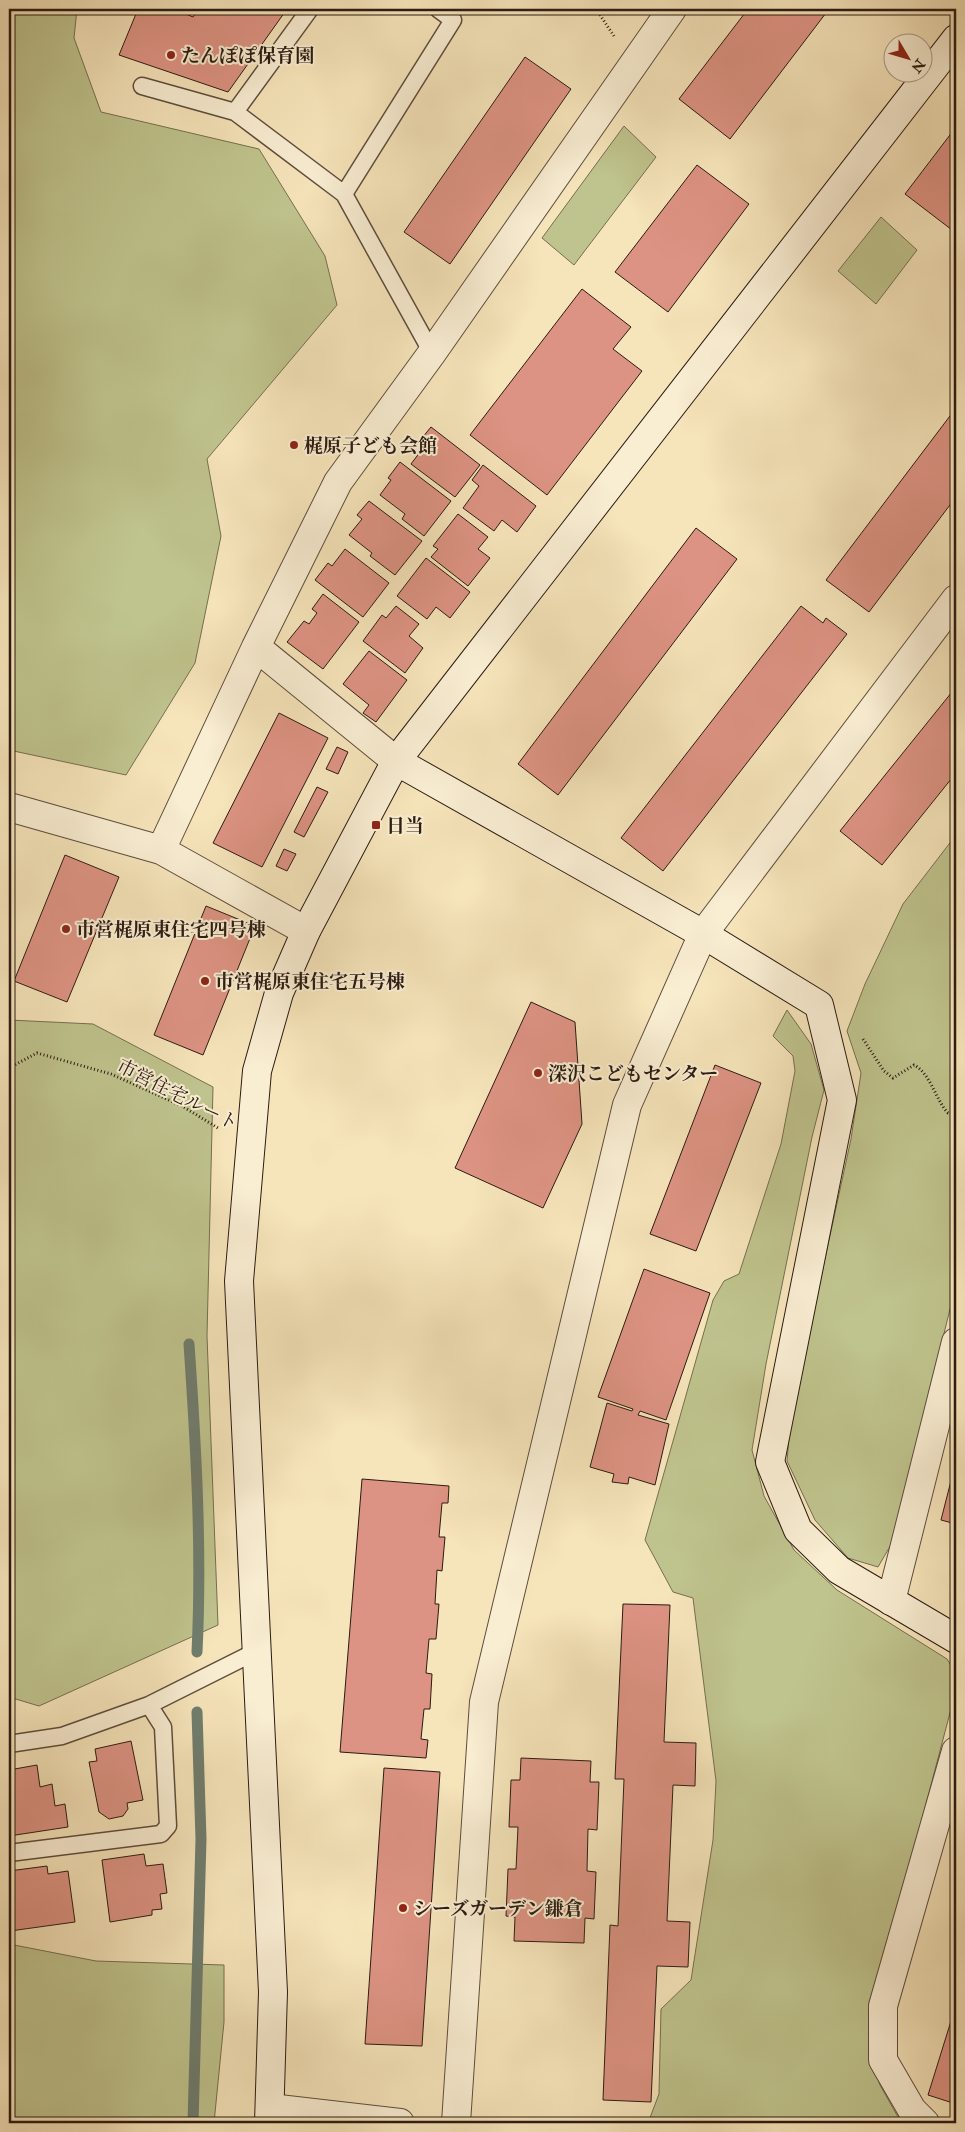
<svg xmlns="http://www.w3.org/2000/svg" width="965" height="2132" viewBox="0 0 965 2132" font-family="'IM FELL Double Pica','Noto Serif JP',serif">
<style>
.green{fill:#bfc38d;stroke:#756f50}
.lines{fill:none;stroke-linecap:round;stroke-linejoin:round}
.stream{stroke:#6f7d6e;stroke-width:11}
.building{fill:#dd9383;stroke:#2b1b12}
.lane-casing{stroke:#5e4d3c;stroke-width:19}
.street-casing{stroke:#5e4d3c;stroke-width:30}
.secondary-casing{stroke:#2b1b12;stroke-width:30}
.path{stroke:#2b1b12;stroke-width:3;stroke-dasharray:1 2.5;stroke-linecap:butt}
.lane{stroke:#f9edd2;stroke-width:16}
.street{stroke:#f9edd2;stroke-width:28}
.secondary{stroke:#f9edd2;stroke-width:28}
.poi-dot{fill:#8f2418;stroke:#f9edd2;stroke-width:2}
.labels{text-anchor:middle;stroke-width:4;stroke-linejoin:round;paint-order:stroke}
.poi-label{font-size:19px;font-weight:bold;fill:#2b1b12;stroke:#f9edd2;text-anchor:start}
.street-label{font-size:19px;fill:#2b1b12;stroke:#f9edd2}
</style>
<rect width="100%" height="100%" fill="#f6e4ba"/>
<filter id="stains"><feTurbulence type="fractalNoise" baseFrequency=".004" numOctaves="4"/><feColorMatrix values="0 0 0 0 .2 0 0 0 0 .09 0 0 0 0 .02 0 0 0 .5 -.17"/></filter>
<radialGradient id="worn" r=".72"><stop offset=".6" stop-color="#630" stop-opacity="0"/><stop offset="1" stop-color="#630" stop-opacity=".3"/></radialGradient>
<!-- green -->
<path class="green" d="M 9,9 L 77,9 L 74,38 L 101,112 L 259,149 L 325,256 L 337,305 L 207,459 L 221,536 L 195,663 L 126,775 L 9,750 Z
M 624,126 L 656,157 L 574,265 L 542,238 Z
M 881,217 L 917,250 L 876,304 L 838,271 Z
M 956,835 L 956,1285 L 892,1543 L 878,1567 L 848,1558 L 815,1520 L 787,1461 L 791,1415 L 851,1139 L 861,1073 L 847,1031 L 865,984 L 903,904 Z
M 787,1010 L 811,1044 L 824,1090 L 812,1137 L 766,1364 L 752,1450 L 764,1496 L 794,1550 L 837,1590 L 947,1659 L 956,1673 L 956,1690 L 882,1971 L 872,2060 L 880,2085 L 898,2117 L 905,2123 L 648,2123 L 659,2094 L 661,2009 L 691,1980 L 713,1840 L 716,1781 L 693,1598 L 673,1592 L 645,1540 L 713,1300 L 724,1281 L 739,1274 L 781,1144 L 795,1071 L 793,1056 L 773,1036 Z
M 9,1020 L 93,1024 L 213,1087 L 207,1336 L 218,1625 L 39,1706 L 9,1697 Z
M 9,1944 L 96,1961 L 224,1965 L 224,2022 L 214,2123 L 9,2123 Z"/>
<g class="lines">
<!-- stream -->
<path class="stream" d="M 189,1344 C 196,1446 202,1550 197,1652
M 193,2123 L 201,1839 L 197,1712"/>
</g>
<!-- building -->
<path class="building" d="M 138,9 L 174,9 L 193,17 L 199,9 L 287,9 L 228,92 L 119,55 Z
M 748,9 L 829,9 L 730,139 L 679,99 Z
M 525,57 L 571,89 L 450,264 L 404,232 Z
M 956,127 L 956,233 L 905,194 Z
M 697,165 L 749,204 L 668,312 L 615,272 Z
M 582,289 L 631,327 L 613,349 L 642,371 L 547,495 L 470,435 Z
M 956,408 L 956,497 L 869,612 L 826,580 Z
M 431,427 L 480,465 L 455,497 L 411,464 L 423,448 L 417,444 Z
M 400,462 L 451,501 L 424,536 L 402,519 L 405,514 L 380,495 L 391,480 L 388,478 Z
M 483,465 L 536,506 L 517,532 L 502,520 L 494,531 L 463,508 L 479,486 L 472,480 Z
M 369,501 L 422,541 L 395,575 L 370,556 L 372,553 L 349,535 L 362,519 L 357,515 Z
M 458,514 L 488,537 L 478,549 L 490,558 L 468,586 L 431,557 L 438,549 L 433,546 Z
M 696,528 L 737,559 L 558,795 L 518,764 Z
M 345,549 L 389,583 L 363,617 L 315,580 L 328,563 L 332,566 Z
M 426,558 L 470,592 L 450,618 L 436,607 L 427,619 L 397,596 Z
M 323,594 L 359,622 L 323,669 L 287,642 L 304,621 L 309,624 L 317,613 L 312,609 Z
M 396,606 L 419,624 L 409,636 L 423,648 L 405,673 L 363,641 L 382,615 L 386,618 Z
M 801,606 L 823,623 L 826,618 L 847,634 L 663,871 L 621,838 Z
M 369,651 L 407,680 L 376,722 L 363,713 L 369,705 L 343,684 Z
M 956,687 L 956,773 L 882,865 L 840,831 Z
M 279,713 L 328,738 L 262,867 L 213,843 Z
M 337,747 L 348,752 L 338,774 L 326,769 Z
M 317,787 L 328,792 L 304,837 L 294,832 Z
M 284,849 L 296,854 L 287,871 L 276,866 Z
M 65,855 L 119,877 L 67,1002 L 14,981 Z
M 206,906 L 255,926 L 203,1055 L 154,1035 Z
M 531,1002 L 575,1022 L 582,1124 L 543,1208 L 455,1168 Z
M 715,1065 L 761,1083 L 696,1251 L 650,1234 Z
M 644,1269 L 710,1293 L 666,1420 L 640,1411 L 638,1415 L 669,1424 L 655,1485 L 629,1477 L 628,1484 L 612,1482 L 614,1474 L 590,1467 L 607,1403 L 632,1411 L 633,1409 L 598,1397 Z
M 955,1465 L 956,1465 L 956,1524 L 941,1520 Z
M 362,1479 L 449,1486 L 448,1503 L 442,1503 L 439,1537 L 445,1537 L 442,1571 L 437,1570 L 435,1604 L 439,1604 L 436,1639 L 429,1639 L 426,1673 L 432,1674 L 430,1709 L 424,1709 L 421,1739 L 428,1740 L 426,1758 L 340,1752 Z
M 623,1604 L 670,1605 L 664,1742 L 696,1743 L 695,1786 L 673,1785 L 667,1921 L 690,1922 L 688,1967 L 657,1966 L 651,2102 L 603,2100 L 610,1925 L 618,1926 L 624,1779 L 615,1779 Z
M 131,1741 L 143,1800 L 127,1803 L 128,1809 L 123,1816 L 109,1819 L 99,1812 L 89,1762 L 97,1761 L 95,1749 Z
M 521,1758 L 591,1761 L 590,1782 L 599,1782 L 597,1830 L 588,1829 L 587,1871 L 596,1872 L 594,1919 L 585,1918 L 584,1943 L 514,1941 L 515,1917 L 506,1916 L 508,1869 L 516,1869 L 518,1827 L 509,1827 L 511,1780 L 520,1780 Z
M 37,1765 L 40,1787 L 52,1784 L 55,1806 L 65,1804 L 68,1827 L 9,1836 L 9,1770 Z
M 384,1768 L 440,1772 L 422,2046 L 365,2044 Z
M 144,1854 L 146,1866 L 163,1864 L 167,1893 L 160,1894 L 162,1909 L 152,1910 L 152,1915 L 110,1922 L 102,1860 Z
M 47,1866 L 48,1874 L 68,1871 L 75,1922 L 10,1931 L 9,1893 L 11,1893 L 9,1871 Z
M 951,2021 L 956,2023 L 956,2104 L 928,2095 Z"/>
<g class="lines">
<!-- lane casing -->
<g class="lane-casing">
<path id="lane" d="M 142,86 L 235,112 L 344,194 L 432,353
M 235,112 L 310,9
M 344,194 L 453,20 L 438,9
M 9,1744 L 62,1736 L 149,1705 L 257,1651
M 9,1853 L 161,1834 L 168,1826 L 163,1727 L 149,1705"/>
</g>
<!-- street casing -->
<g class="street-casing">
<path id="street" d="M 256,647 L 396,761
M 9,807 L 161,850 L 306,931
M 161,850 L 256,647 L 338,482 L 432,353 L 672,9
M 891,1601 L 956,1342
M 270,2108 L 400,2123
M 456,2123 L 484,1702 L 627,1105 L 703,934 L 956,599
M 925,2123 L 912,2110 L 883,2060 L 883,2006 L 956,1751"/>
</g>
<!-- secondary casing -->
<g class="secondary-casing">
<path id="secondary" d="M 396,761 L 703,934 L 819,1005 L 842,1100 L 770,1462 L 798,1530 L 839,1570 L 956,1639
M 269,2123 L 273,1992 L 239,1281 L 257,1071 L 279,993 L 306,931 L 396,761 L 956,39"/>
</g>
<!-- path -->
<path class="path" d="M 596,9 L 614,36
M 863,1039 L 884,1071 L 893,1078 L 914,1065 C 931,1074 935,1099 948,1113 L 956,1113
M 9,1068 L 37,1053 L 111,1074 L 182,1106 L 218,1128"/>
<!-- lane -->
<use href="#lane" class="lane"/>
<!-- street -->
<use href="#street" class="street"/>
<!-- secondary -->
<use href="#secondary" class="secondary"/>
</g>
<!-- markers -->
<g class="poi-dot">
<circle cx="171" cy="55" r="5"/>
<circle cx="294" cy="445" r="5"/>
<rect x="371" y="820" width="10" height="10" rx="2.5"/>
<circle cx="66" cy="929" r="5"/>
<circle cx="205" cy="981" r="5"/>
<circle cx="538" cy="1073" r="5"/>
<circle cx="403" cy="1908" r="5"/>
</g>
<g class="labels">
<!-- poi labels -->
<g class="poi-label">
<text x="181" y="62">たんぽぽ保育園</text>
<text x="304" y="452">梶原子ども会館</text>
<text x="386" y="832">日当</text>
<text x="76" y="936">市営梶原東住宅四号棟</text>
<text x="215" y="988">市営梶原東住宅五号棟</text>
<text x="548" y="1080">深沢こどもセンター</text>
<text x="413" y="1915">シーズガーデン鎌倉</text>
</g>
<!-- street labels -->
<g class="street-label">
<text transform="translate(178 1094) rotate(27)" y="7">市営住宅ルート</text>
</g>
</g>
<!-- margin -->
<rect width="965" height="2132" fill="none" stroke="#f6e4ba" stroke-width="30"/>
<rect x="10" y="10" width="945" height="2112" fill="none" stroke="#2b1b12" stroke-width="2.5"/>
<rect x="15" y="15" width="935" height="2102" fill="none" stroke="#2b1b12"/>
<!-- north arrow -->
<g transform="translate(908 58) rotate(128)"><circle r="24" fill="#f9edd2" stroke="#a79985"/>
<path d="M0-4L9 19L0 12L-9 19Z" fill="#8f2418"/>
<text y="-8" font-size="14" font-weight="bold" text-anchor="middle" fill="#2b1b12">N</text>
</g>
<rect width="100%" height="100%" filter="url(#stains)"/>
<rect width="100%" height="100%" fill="url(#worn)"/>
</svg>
